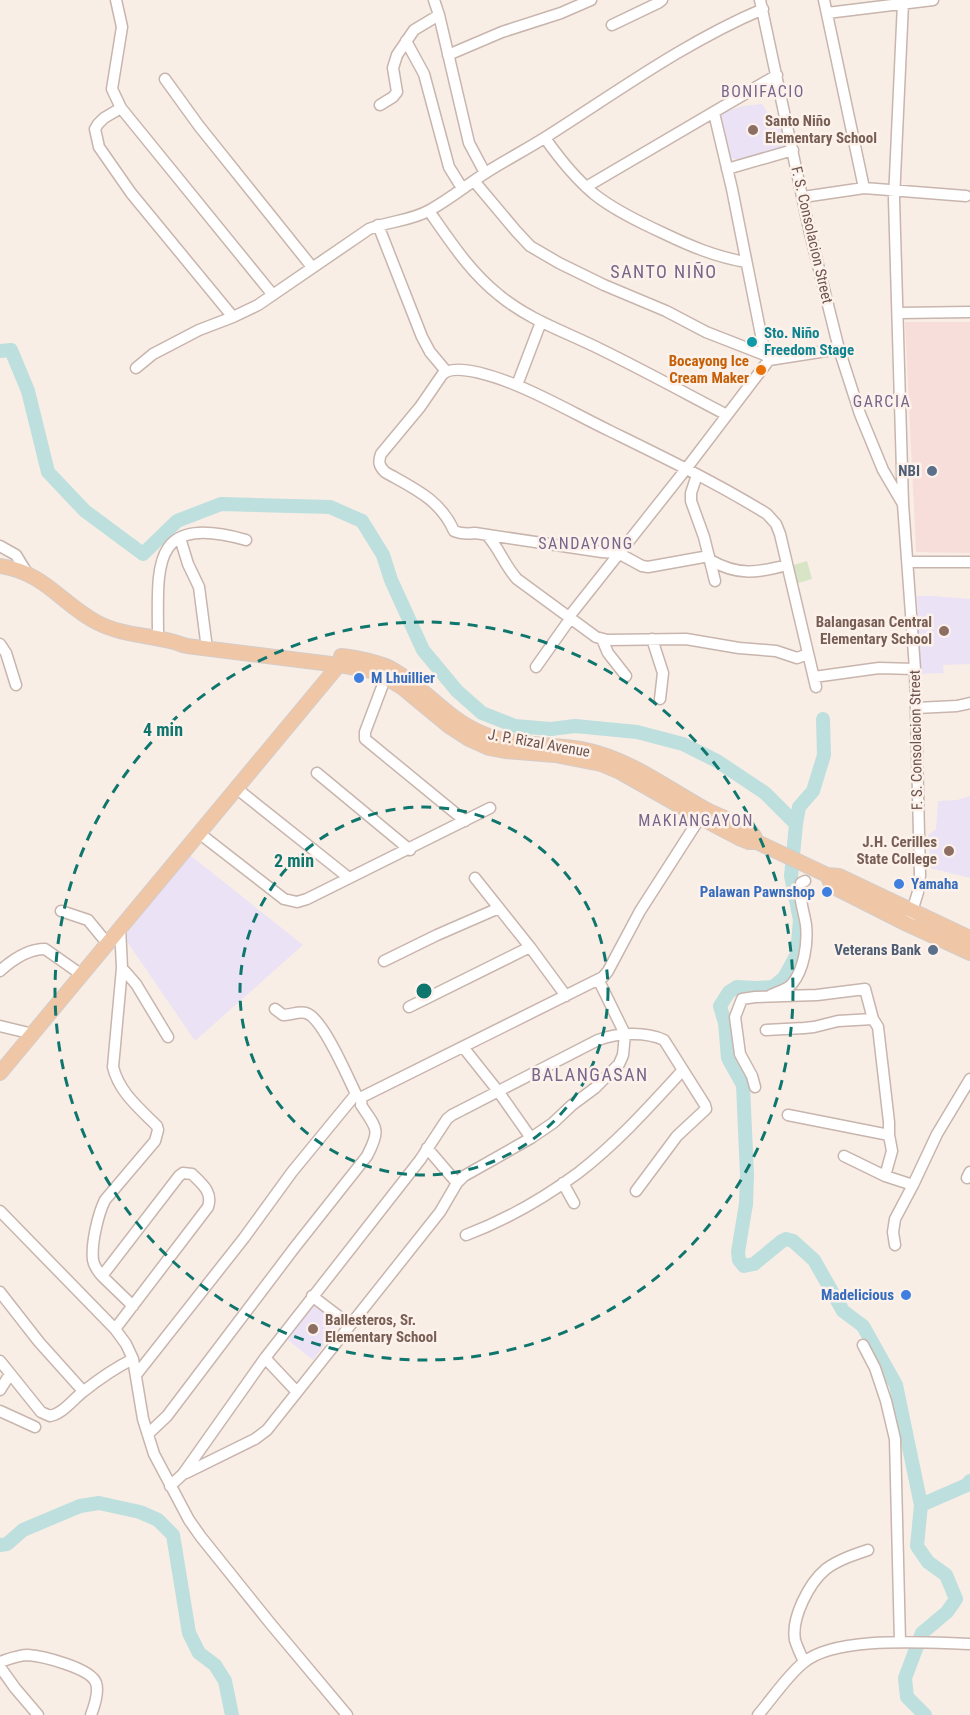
<svg xmlns="http://www.w3.org/2000/svg" width="970" height="1715" viewBox="0 0 970 1715" font-family="'Roboto Condensed',sans-serif">
<style>
.commercial{fill:#f8deda}
.education{fill:#ebe2f5}
.green{fill:#d7e4c6}
.lines{fill:none;stroke-linecap:round;stroke-linejoin:round}
.river{stroke:#bddfde;stroke-width:14}
.minor-casing{stroke:#c8b5ad;stroke-width:13}
.major-casing{stroke:#d4ccca;stroke-width:16}
.minor{stroke:#fff;stroke-width:10}
.major{stroke:#efc7a6;stroke-width:14}
.ring{fill:none;stroke:#0f766e;stroke-width:3;stroke-dasharray:10 8}
.education-dot{fill:#8d6e63;stroke:#fcf2eb;stroke-width:2}
.culture-dot{fill:#0f9aa8;stroke:#fcf2eb;stroke-width:2}
.food-dot{fill:#e8710a;stroke:#fcf2eb;stroke-width:2}
.service-dot{fill:#5c6f8a;stroke:#fcf2eb;stroke-width:2}
.shop-dot{fill:#3f7fe0;stroke:#fcf2eb;stroke-width:2}
.labels{text-anchor:middle;stroke-width:5;stroke-linejoin:round;paint-order:stroke}
.education-label{font-size:15px;font-weight:bold;fill:#785e54;stroke:#fcf2eb;text-anchor:start}
.street-label{font-size:15px;fill:#6e544e;stroke:#fcf2eb}
.culture-label{font-size:15px;font-weight:bold;fill:#0d838f;stroke:#fcf2eb;text-anchor:start}
.food-label{font-size:15px;font-weight:bold;fill:#c56008;stroke:#fcf2eb;text-anchor:end}
.service-label{font-size:15px;font-weight:bold;fill:#4e5e75;stroke:#fcf2eb;text-anchor:end}
.shop-label{font-size:15px;font-weight:bold;fill:#366cbe;stroke:#fcf2eb;text-anchor:start}
.neighbourhood-label{font-size:16px;letter-spacing:1.5px;fill:#78668b;stroke:#fcf2eb}
.quarter-label{font-size:18px;letter-spacing:1.5px;fill:#78668b;stroke:#fcf2eb}
.centre{fill:#0f766e;stroke:#fcf2eb;stroke-width:3}
.ring-label{font-size:18px;text-anchor:middle;font-weight:bold;fill:#0f766e;stroke:#fcf2eb;stroke-width:5;stroke-linejoin:round;paint-order:stroke}
</style>
<rect width="100%" height="100%" fill="#f9eee5"/>
<!-- commercial -->
<path class="commercial" d="M 905,322 L 970,322 L 970,553 L 916,552 Z"/>
<!-- education -->
<path class="education" d="M 762,104 L 769,115 L 782,117 L 786,144 L 784,150 L 750,161 L 728,158 L 718,114 L 743,106 Z
M 917,596 L 933,596 L 970,599 L 970,664 L 943,665 L 944,673 L 920,674 Z
M 970,796 L 970,878 L 930,868 L 928,835 L 936,829 L 938,801 L 957,800 Z
M 190,855 L 303,945 L 195,1041 L 124,937 Z
M 313,1298 L 342,1321 L 313,1360 L 284,1337 Z"/>
<!-- green -->
<path class="green" d="M 807,561 L 812,579 L 795,584 L 790,566 Z"/>
<g class="lines">
<!-- river -->
<path class="river" d="M 0,351 L 11,350 L 28,391 L 48,472 L 85,511 L 143,554 L 177,521 L 221,504 L 330,507 L 362,521 L 383,555 L 391,580 L 423,650 L 457,691 L 482,713 L 515,726 L 551,729 L 575,726 L 637,732 L 683,744 L 717,761 L 765,793 L 796,824
M 823,719 L 824,755 L 813,791 L 799,807 L 796,824 L 791,876 L 800,920 L 797,954 L 784,978 L 773,987 L 756,988 L 737,987 L 729,992 L 720,1006 L 725,1023 L 728,1058 L 743,1085 L 747,1175 L 746,1204 L 738,1252 L 739,1260 L 744,1266 L 754,1264 L 782,1241 L 786,1239 L 793,1241 L 814,1260 L 843,1311 L 863,1326 L 896,1385 L 921,1505 L 917,1546 L 928,1562 L 946,1575 L 956,1599 L 947,1612 L 922,1633 L 905,1678 L 907,1697 L 925,1715
M 921,1505 L 967,1485 L 970,1481
M 0,1545 L 7,1544 L 23,1530 L 80,1506 L 99,1503 L 140,1512 L 158,1520 L 173,1535 L 189,1633 L 199,1653 L 215,1665 L 225,1681 L 232,1715"/>
<!-- minor casing -->
<g class="minor-casing">
<path id="minor" d="M 116,0 L 122,27 L 112,89 L 121,108 L 273,295
M 434,0 L 439,15 L 469,143 L 485,173
M 760,0 L 809,229 L 839,349 L 860,414 L 883,470 L 903,504 L 915,669 L 920,875 L 918,892 L 910,918
M 824,0 L 864,188
M 903,3 L 894,199 L 903,504
M 827,13 L 933,0
M 612,25 L 658,3 L 662,0
M 406,41 L 424,74 L 449,167 L 462,188
M 448,55 L 502,32 L 561,13 L 591,0
M 165,79 L 199,126 L 312,267
M 380,105 L 393,97 L 397,92 L 393,68 L 397,55 L 414,30 L 439,15
M 121,108 L 104,118 L 98,124 L 95,129 L 99,147 L 131,193 L 233,317
M 714,113 L 732,189 L 765,355
M 545,138 C 559,158 575,178 594,194 C 614,210 639,222 663,233 C 690,246 716,257 746,262
M 727,169 L 793,150
M 474,181 L 516,231 L 530,246 L 559,263 L 604,285 L 666,311 L 706,332 L 765,355 L 769,360
M 586,187 L 777,75
M 803,197 L 864,188 L 966,196
M 429,211 C 450,241 470,272 499,295 C 529,320 566,332 600,349 C 643,370 685,393 727,415
M 378,225 L 422,337 L 430,352 L 446,371
M 899,313 L 970,312
M 136,368 L 153,354 L 199,330 L 233,317 L 258,305 L 369,229 C 389,221 411,221 430,210 C 450,199 468,184 487,172 C 506,160 527,149 546,137 C 617,92 685,42 763,9
M 517,385 L 541,322
M 697,475 L 691,493 L 691,501 L 704,537 L 715,581
M 487,535 C 499,548 505,566 517,579 L 596,637 L 607,640 L 686,639 L 739,648 L 776,651 L 797,658 L 808,654
M 180,538 L 188,564 L 199,587 L 206,641
M 0,546 L 16,555 L 27,573
M 709,556 L 648,567 L 642,566 L 618,553 L 602,552 L 475,533 C 467,534 461,534 454,531 C 440,499 413,488 385,472 C 379,466 378,462 381,454 L 420,407 L 442,375 C 454,361 501,379 516,385 C 548,398 579,416 610,431 C 663,457 717,483 767,514 L 776,524 L 780,534 L 816,687
M 710,560 C 738,576 757,573 787,565
M 908,562 L 970,562
M 568,618 L 686,469 L 769,360 L 839,349
M 158,639 C 158,566 149,513 246,540
M 602,639 L 608,653 L 626,676
M 652,639 L 663,673 L 660,699
M 0,644 L 6,653 L 16,685
M 536,667 L 570,619
M 388,671 L 365,732 L 365,739 L 465,821
M 814,677 L 879,668 L 915,669
M 916,708 L 957,706 L 970,703
M 317,773 L 410,850
M 236,788 L 349,878
M 199,833 L 284,899 L 297,902 L 307,899 L 490,808
M 475,878 L 530,947 L 566,996
M 61,911 L 88,920 L 107,943
M 384,961 L 437,935 L 499,908
M 122,968 L 136,984 L 168,1037
M 0,971 C 12,960 29,949 45,949 L 82,975
M 771,995 C 777,992 788,989 792,984 C 804,970 808,943 806,925 C 804,911 798,897 801,883 L 805,881
M 409,1007 L 530,947
M 0,1026 L 33,1034
M 766,1030 L 804,1028 L 814,1027 L 838,1021 L 873,1019
M 463,1047 L 498,1091 L 531,1138
M 755,1087 L 752,1076 L 740,1054 L 735,1017 L 742,999 L 755,997 L 817,995 L 865,989 L 873,1019 L 878,1027 L 889,1122 L 889,1135 L 892,1151 L 885,1176
M 788,1115 L 889,1135
M 427,1148 L 457,1183
M 844,1156 L 885,1176 L 913,1185
M 967,1178 L 970,1172
M 563,1183 L 574,1203
M 0,1211 L 115,1329 L 126,1344 L 133,1359 L 143,1419 L 154,1454 L 189,1520 L 201,1537 L 270,1623 L 347,1715
M 466,1235 C 506,1220 544,1198 578,1173 C 617,1143 650,1106 683,1070
M 895,1245 L 893,1232 L 895,1219 L 913,1185 L 937,1134 L 970,1079
M 102,1276 C 98,1271 94,1267 93,1260 C 91,1244 98,1214 105,1200 L 155,1141 L 158,1130 L 157,1126 C 139,1108 119,1092 113,1067 L 122,968 L 120,927
M 0,1292 L 39,1342 L 83,1391
M 312,1296 L 350,1325
M 115,1329 L 208,1207 C 213,1192 202,1184 192,1174 L 183,1173 L 179,1176 L 102,1276 L 133,1306
M 863,1345 L 875,1368 L 886,1401 L 895,1439 L 900,1642
M 265,1358 L 297,1392
M 0,1361 L 41,1412 L 50,1416 C 64,1413 73,1399 84,1391 C 99,1379 115,1368 133,1359
M 136,1375 L 244,1238 L 292,1172 L 356,1094 C 348,1078 323,1018 306,1013 C 299,1011 290,1015 283,1015 L 275,1009
M 0,1390 L 10,1374
M 0,1411 L 35,1427
M 148,1434 L 167,1416 L 295,1247 L 367,1156 C 381,1129 377,1129 361,1105 L 362,1097 L 603,977 L 608,971 L 640,911 L 703,813
M 186,1473 L 255,1439 L 267,1430 L 440,1212 L 457,1183 L 464,1176 L 531,1138 L 553,1123 L 572,1105 L 595,1088 L 619,1064 L 623,1055 L 625,1034 L 599,981
M 170,1486 L 183,1474 L 265,1358 L 420,1160 L 447,1119 L 452,1115 L 598,1040 C 617,1033 645,1031 664,1040 L 705,1105 L 706,1109 L 677,1136 L 636,1191
M 0,1662 C 9,1659 18,1655 28,1655 C 42,1656 91,1668 96,1683 C 99,1691 94,1707 91,1715
M 804,1662 C 801,1655 797,1647 795,1640 C 791,1618 809,1583 826,1569 C 838,1560 853,1555 868,1550
M 0,1667 L 15,1688 L 38,1715
M 758,1715 C 772,1699 787,1676 803,1663 C 836,1635 929,1643 970,1644"/>
</g>
<!-- major casing -->
<g class="major-casing">
<path id="major" d="M 0,566 C 46,573 61,604 98,623 C 122,635 148,635 174,642 C 178,643 182,645 187,646 L 339,665 L 375,672 L 385,677 L 403,688 L 449,726 L 469,739 L 489,748 L 505,751 L 555,755 L 601,764 L 620,772 L 701,818 L 739,838 L 749,842 L 757,842 L 827,875 L 839,876 L 970,938
M 341,656 C 357,658 375,661 390,668 C 422,685 445,717 479,732 C 512,747 551,743 586,750 C 629,759 667,788 705,809 C 719,817 737,821 750,831 C 753,833 755,838 757,842
M 827,875 L 832,886 L 907,924 L 970,953
M 0,1073 L 343,660"/>
</g>
<!-- minor -->
<use href="#minor" class="minor"/>
<!-- major -->
<use href="#major" class="major"/>
</g>
<!-- distance rings -->
<g class="ring">
<circle cx="424" cy="991" r="184"/>
<circle cx="424" cy="991" r="369"/>
</g>
<!-- markers -->
<g class="education-dot">
<circle cx="753" cy="130" r="6"/>
<circle cx="944" cy="631" r="6"/>
<circle cx="949" cy="851" r="6"/>
<circle cx="313" cy="1329" r="6"/>
</g>
<circle class="culture-dot" cx="752" cy="342" r="6"/>
<circle class="food-dot" cx="761" cy="370" r="6"/>
<g class="service-dot">
<circle cx="932" cy="471" r="6"/>
<circle cx="933" cy="950" r="6"/>
</g>
<g class="shop-dot">
<circle cx="359" cy="678" r="6"/>
<circle cx="899" cy="884" r="6"/>
<circle cx="827" cy="892" r="6"/>
<circle cx="906" cy="1295" r="6"/>
</g>
<g class="labels">
<!-- education labels -->
<g class="education-label">
<text x="765" y="126">Santo Niño<tspan x="765" dy="17">Elementary School</tspan></text>
<text x="932" y="627" text-anchor="end">Balangasan Central<tspan x="932" dy="17">Elementary School</tspan></text>
<text x="937" y="847" text-anchor="end">J.H. Cerilles<tspan x="937" dy="17">State College</tspan></text>
<text x="325" y="1325">Ballesteros, Sr.<tspan x="325" dy="17">Elementary School</tspan></text>
</g>
<!-- street labels -->
<g class="street-label">
<text transform="translate(812 235) rotate(77)" y="5">F. S. Consolacion Street</text>
<text transform="translate(916 740) rotate(-91)" y="5">F. S. Consolacion Street</text>
<text transform="translate(539 743) rotate(10)" y="5">J. P. Rizal Avenue</text>
</g>
<!-- culture labels -->
<g class="culture-label">
<text x="764" y="338">Sto. Niño<tspan x="764" dy="17">Freedom Stage</tspan></text>
</g>
<!-- food labels -->
<g class="food-label">
<text x="749" y="366">Bocayong Ice<tspan x="749" dy="17">Cream Maker</tspan></text>
</g>
<!-- service labels -->
<g class="service-label">
<text x="920" y="476">NBI</text>
<text x="921" y="955">Veterans Bank</text>
</g>
<!-- shop labels -->
<g class="shop-label">
<text x="371" y="683">M Lhuillier</text>
<text x="911" y="889">Yamaha</text>
<text x="815" y="897" text-anchor="end">Palawan Pawnshop</text>
<text x="894" y="1300" text-anchor="end">Madelicious</text>
</g>
<!-- neighbourhood labels -->
<g class="neighbourhood-label">
<text x="763" y="97">BONIFACIO</text>
<text x="882" y="407">GARCIA</text>
<text x="586" y="549">SANDAYONG</text>
<text x="696" y="826">MAKIANGAYON</text>
</g>
<!-- quarter labels -->
<g class="quarter-label">
<text x="664" y="278">SANTO NIÑO</text>
<text x="590" y="1081">BALANGASAN</text>
</g>
</g>
<circle cx="424" cy="991" r="9" class="centre"/>
<g class="ring-label">
<text x="163" y="736">4 min</text>
<text x="294" y="867">2 min</text>
</g>
</svg>
